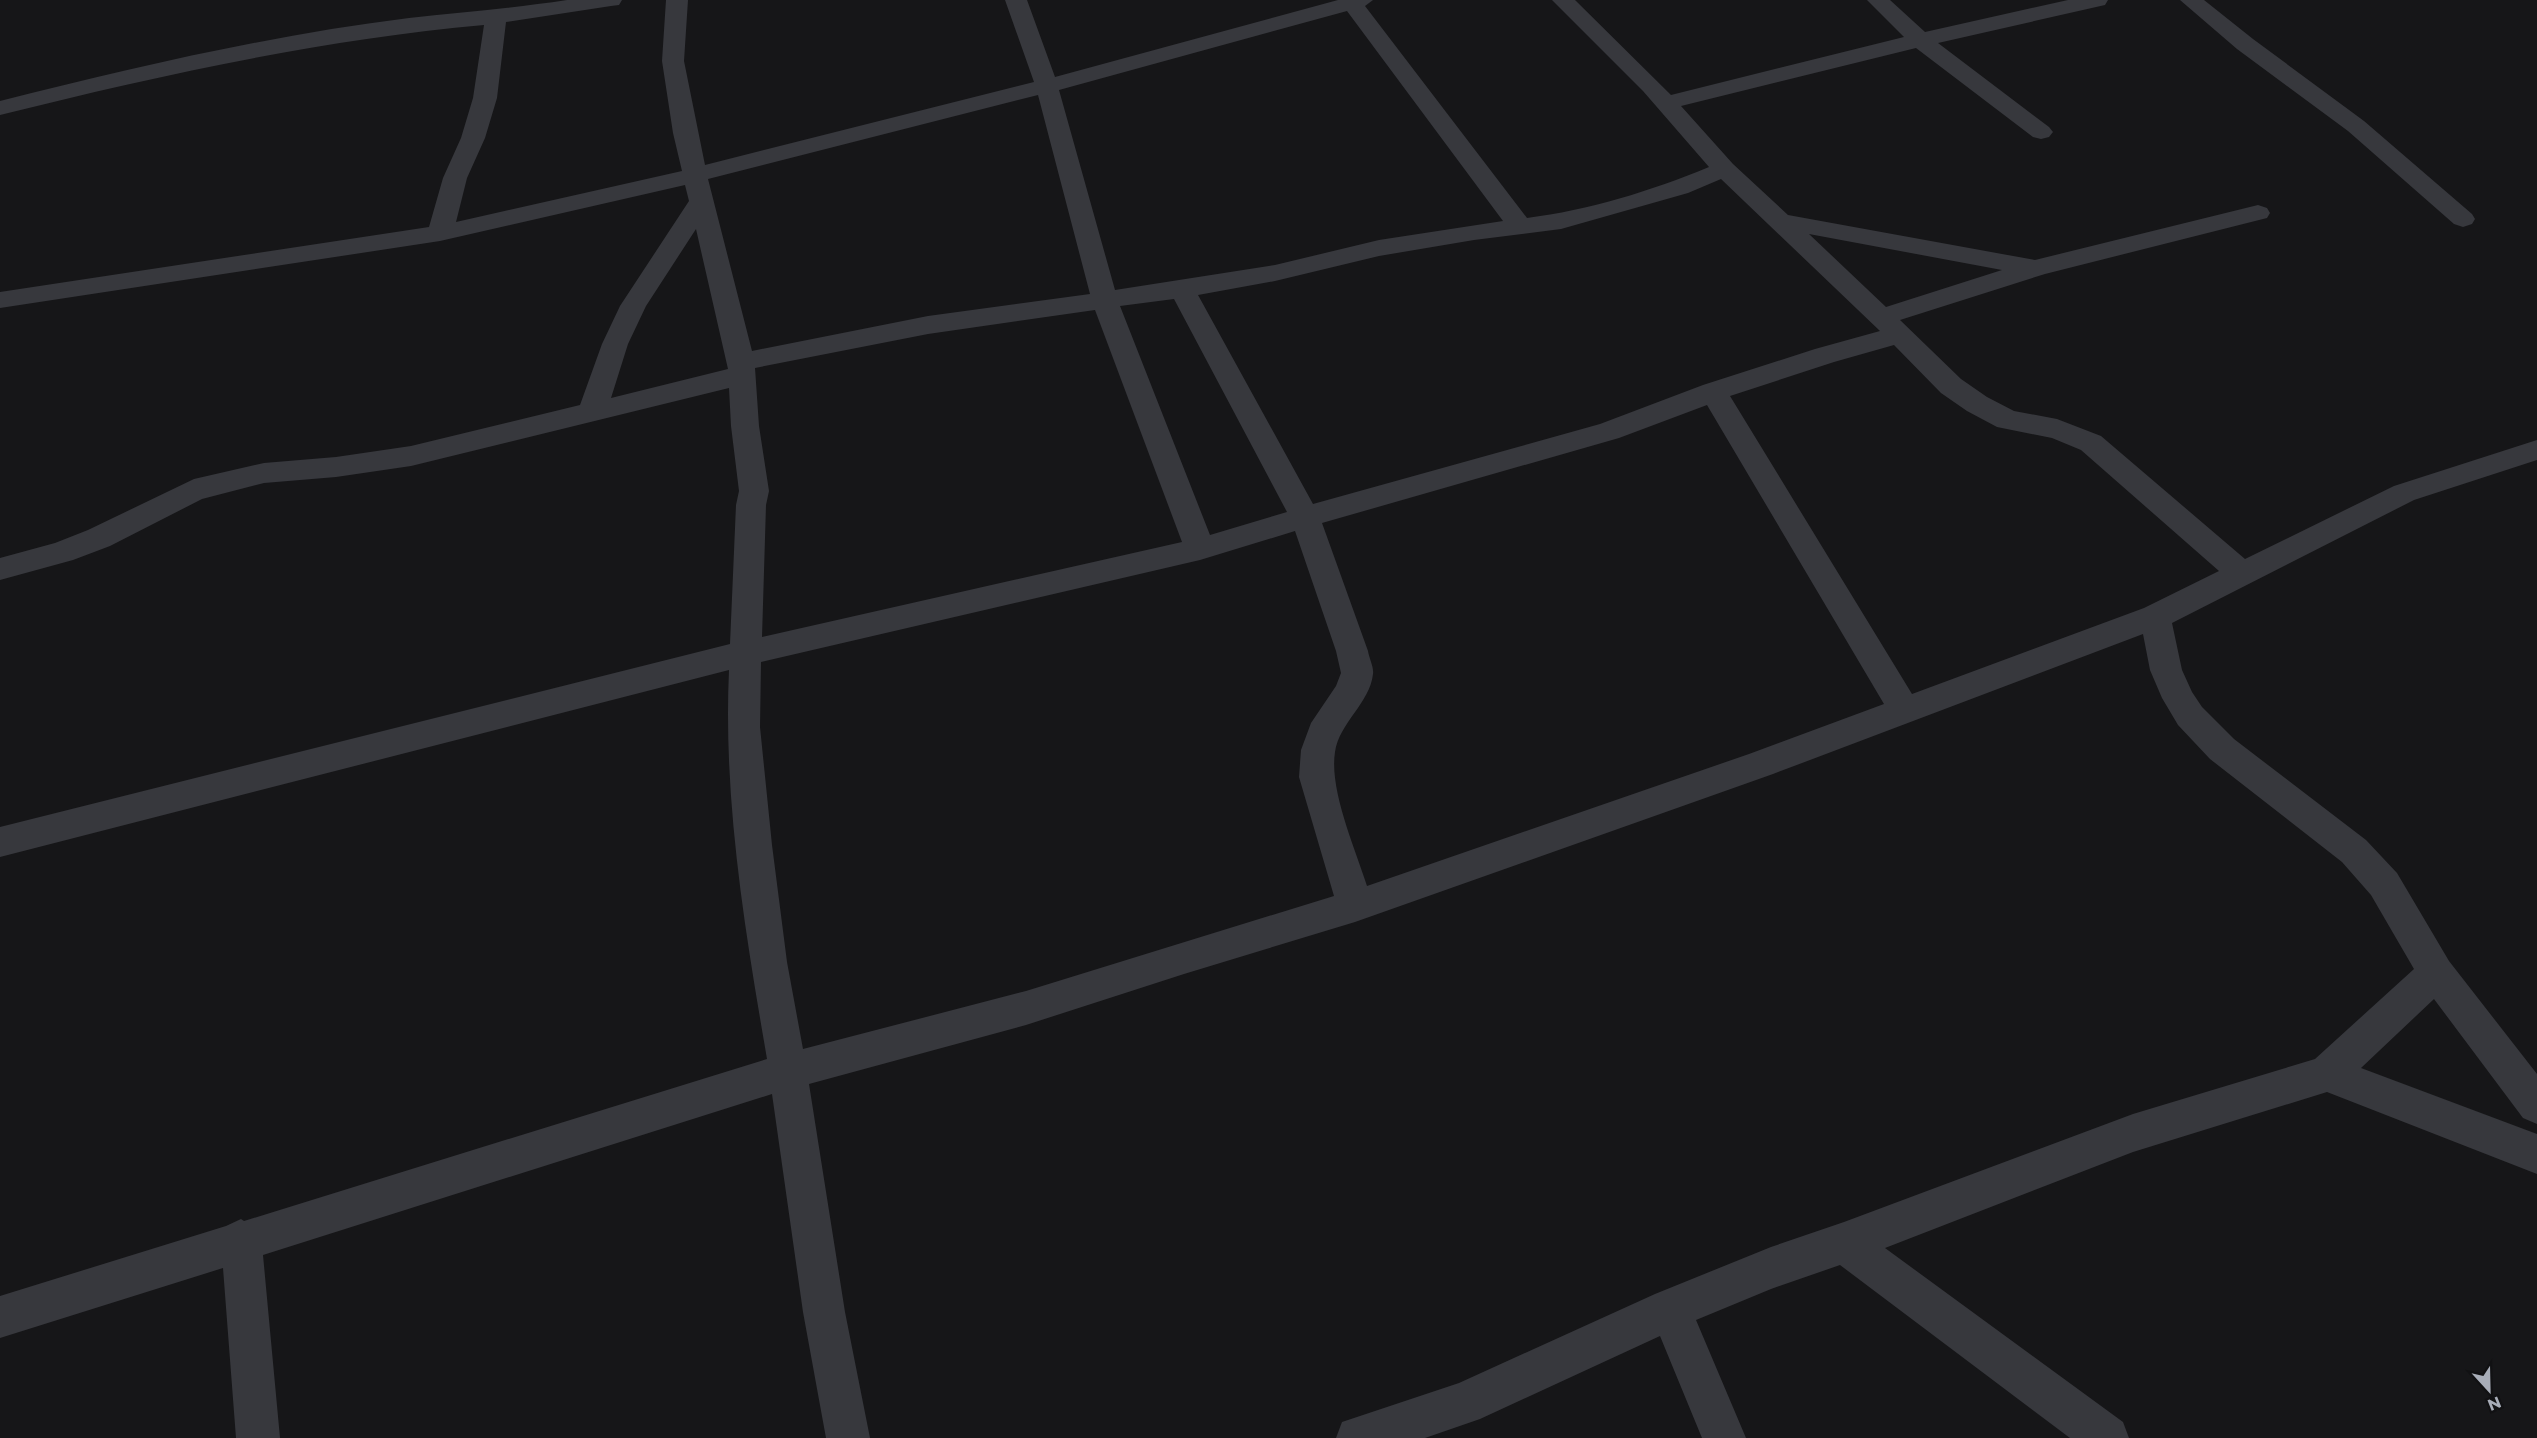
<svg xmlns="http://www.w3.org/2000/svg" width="2537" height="1438" viewBox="0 0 2537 1438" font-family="Montserrat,sans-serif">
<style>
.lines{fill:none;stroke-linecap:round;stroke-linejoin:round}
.minor{fill:#37383d;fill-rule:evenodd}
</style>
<rect width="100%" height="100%" fill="#161618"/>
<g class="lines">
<!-- minor -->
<path class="minor" d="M 567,0 L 622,0 L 619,5 L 611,6 L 506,22 L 497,98 L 485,138 L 467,178 L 456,222 L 682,171 L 673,133 L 662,61 L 666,0 L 688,0 L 684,61 L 705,165 L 1034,82 L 1005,0 L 1027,0 L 1055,77 L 1338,0 L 1373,0 L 1365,6 L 1527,218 C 1589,210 1651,191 1709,167 L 1643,91 L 1552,0 L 1575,0 L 1671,95 L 1904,37 L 1867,0 L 1890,0 L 1925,32 L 2068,0 L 2108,0 L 2105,5 L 1938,43 L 2049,127 L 2053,132 L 2049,137 L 2041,139 L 2033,137 L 1916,48 L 1681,106 L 1733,164 L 1788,215 L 2035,260 L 2258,205 L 2267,208 L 2270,213 L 2267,218 L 2045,274 L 1900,320 L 1961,379 L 1987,397 L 2014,411 L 2057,419 L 2101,436 L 2245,559 L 2394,486 L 2537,440 L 2537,460 L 2414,500 L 2172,623 L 2182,670 L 2192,692 L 2202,707 L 2234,739 L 2366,840 L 2397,873 L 2449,961 L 2537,1074 L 2537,1124 L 2523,1118 L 2434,999 L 2361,1068 L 2537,1134 L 2537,1174 L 2327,1092 L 2133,1152 L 1885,1248 L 2123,1422 L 2129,1438 L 2070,1438 L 1840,1265 L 1771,1289 L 1696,1320 L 1746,1438 L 1702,1438 L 1660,1336 L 1480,1419 L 1425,1438 L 1336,1438 L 1342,1422 L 1459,1383 L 1655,1294 L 1771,1247 L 1844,1222 L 2133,1114 L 2315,1059 L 2414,969 L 2371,895 L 2342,862 L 2210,759 L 2178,725 L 2162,698 L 2150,670 L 2143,634 L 1773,774 L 1355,922 L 1184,974 L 1026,1025 L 809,1084 L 845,1312 L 870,1438 L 826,1438 L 803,1312 L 772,1094 L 263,1255 L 280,1438 L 236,1438 L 223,1268 L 0,1338 L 0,1296 L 226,1226 L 241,1219 L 244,1221 L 767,1059 C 745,931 723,800 729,670 L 0,857 L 0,827 L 730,644 L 736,505 L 739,491 L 731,426 L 729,388 L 411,466 L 336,477 L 264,483 L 202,499 L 110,546 L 73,560 L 0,580 L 0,558 L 55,543 L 88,530 L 194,479 L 264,463 L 336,457 L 411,446 L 580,405 L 602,344 L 620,306 L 689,201 L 685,185 L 440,241 L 0,308 L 0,292 L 429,227 L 443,178 L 461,138 L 473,98 L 484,25 C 320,40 160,75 0,115 L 0,101 C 134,67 272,35 409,18 C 462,12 515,8 567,0 ZM 1347,11 L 1503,221 L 1379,240 L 1275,265 L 1115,290 L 1059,90 ZM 1038,95 L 1090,294 L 928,316 L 752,351 L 708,179 ZM 1721,179 L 1880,331 L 1815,349 L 1703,385 L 1600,424 L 1313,504 L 1198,295 L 1275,281 L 1379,256 L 1474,240 L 1561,229 L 1688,193 ZM 696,229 L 728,369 L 611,398 L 628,344 L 646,306 ZM 1809,234 L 2002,270 L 1886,307 ZM 1174,299 L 1287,512 L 1210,535 L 1120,306 ZM 1095,310 L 1182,542 L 762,637 L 766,505 L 769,491 L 759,426 L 755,368 L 928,334 ZM 1894,345 L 1941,393 L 1967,411 L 1997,427 L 2052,438 L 2081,450 L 2219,571 L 2144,608 L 1912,694 L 1730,396 L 1834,362 ZM 1707,405 L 1884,704 L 1749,754 L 1367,886 C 1355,848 1329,790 1335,752 C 1339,723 1370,703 1373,674 C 1374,667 1369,658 1368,651 L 1322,523 L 1619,438 ZM 1295,531 L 1336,651 L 1341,673 L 1336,686 L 1311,723 L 1301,750 L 1299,777 L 1334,896 L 1026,991 L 803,1049 L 787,962 L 772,845 L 760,727 L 761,662 L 1200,560 Z
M 2180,0 L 2204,0 L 2253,39 L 2364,121 L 2472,214 L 2475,219 L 2472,224 L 2463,227 L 2454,224 L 2348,131 L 2237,49 Z"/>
</g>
<!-- north arrow -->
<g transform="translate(2489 1390) rotate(158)" stroke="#111113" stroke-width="4.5" paint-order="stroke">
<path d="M0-4.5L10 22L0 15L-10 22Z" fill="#a8adb8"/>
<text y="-9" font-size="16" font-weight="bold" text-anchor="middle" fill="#a8adb8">N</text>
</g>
</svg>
